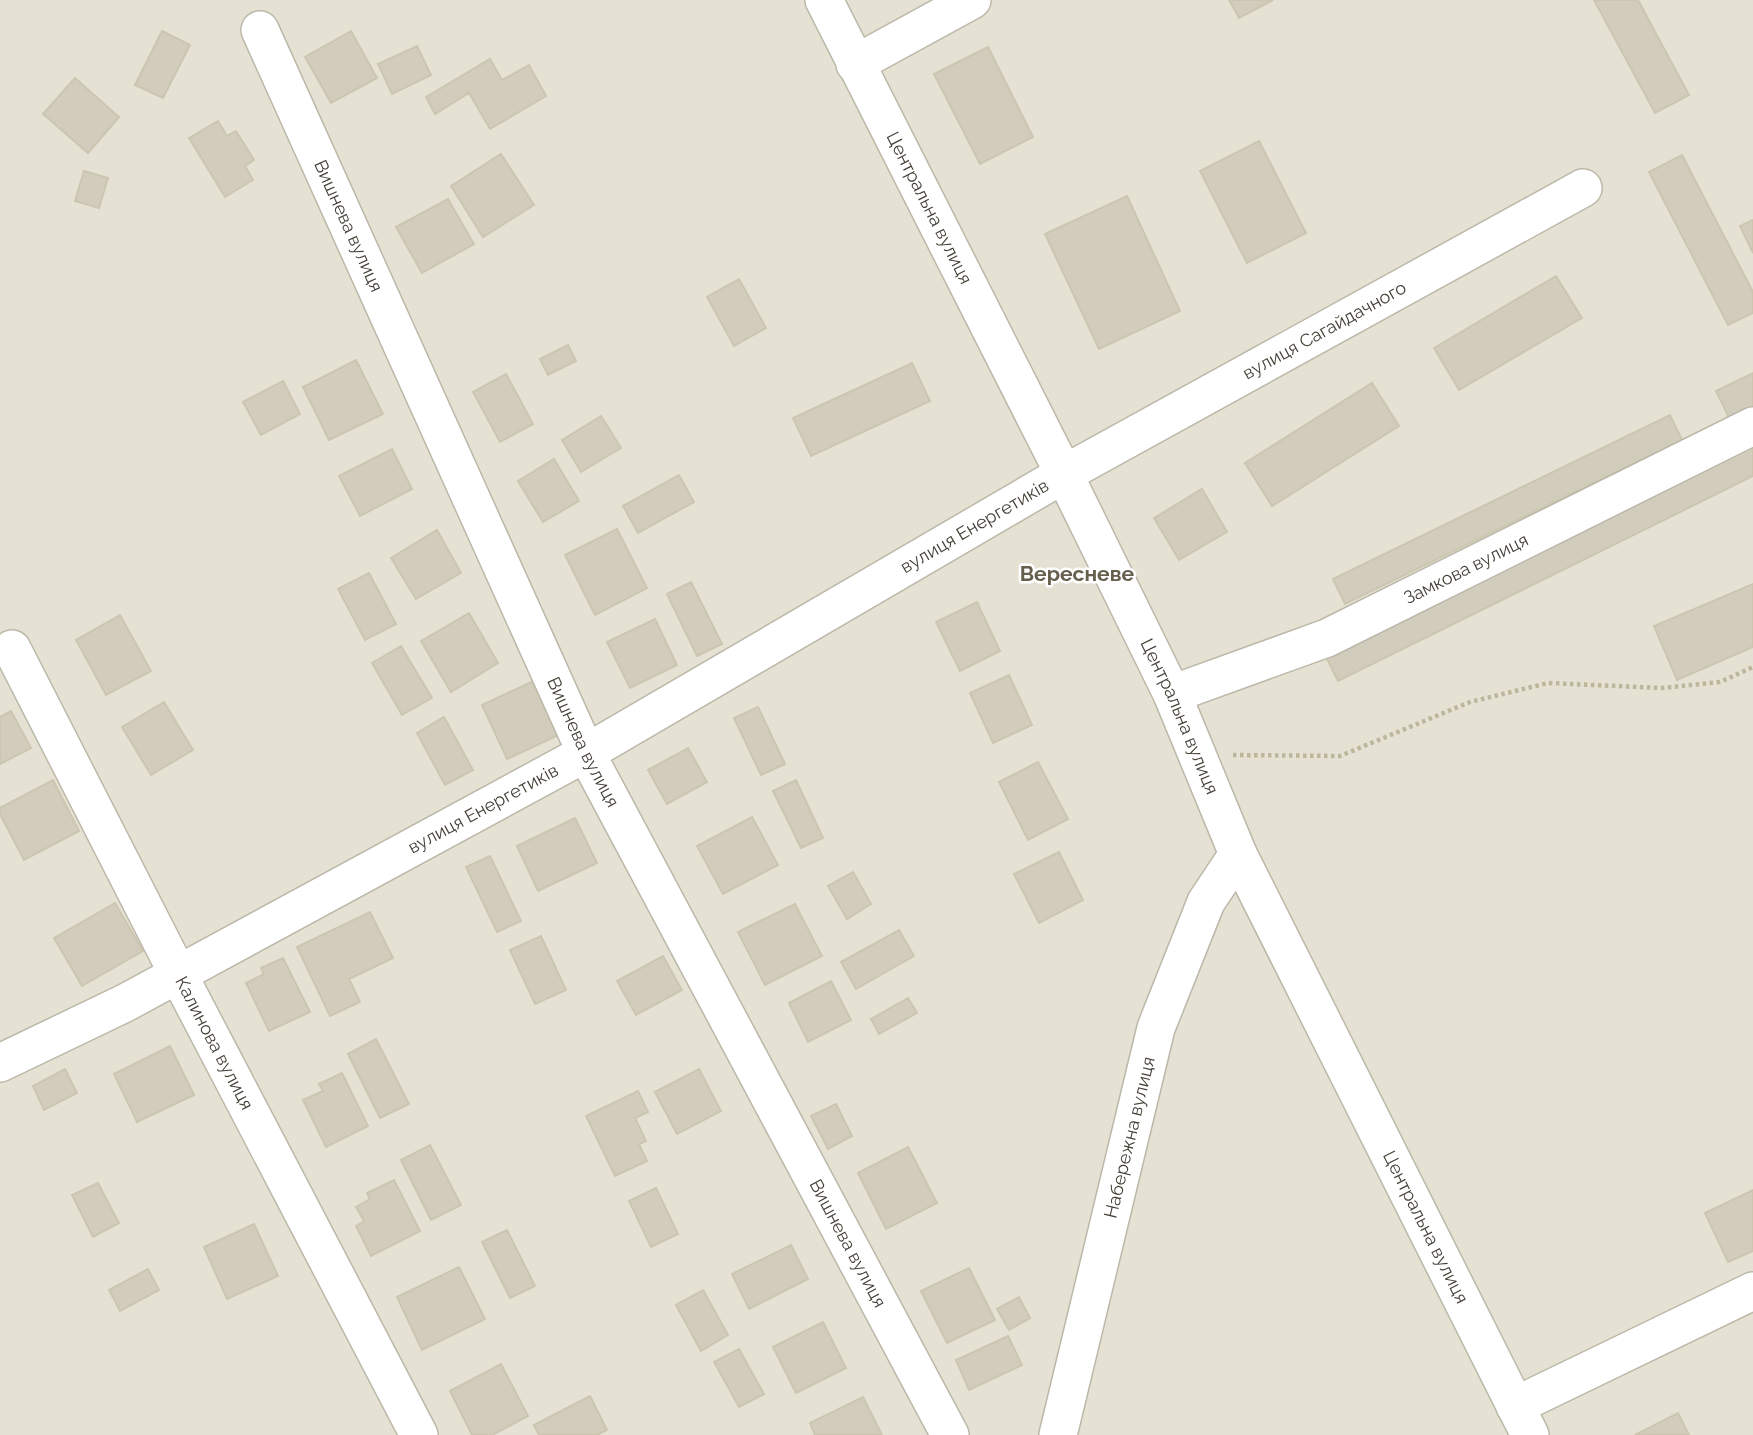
<svg xmlns="http://www.w3.org/2000/svg" width="1753" height="1435" viewBox="0 0 1753 1435" font-family="Raleway,sans-serif">
<style>
.residential{fill:#e5e2d4}
.building{fill:#d2ccbc;stroke:#ccc5b0;stroke-width:2}
.lines{fill:none;stroke-linecap:round;stroke-linejoin:round}
.minor-casing{stroke:#bcb8a9;stroke-width:40}
.path{stroke:#bdb59c;stroke-width:4.5;stroke-dasharray:3.5 3.5;stroke-linecap:butt}
.minor{stroke:#fff;stroke-width:37}
.labels{text-anchor:middle;stroke-width:5;stroke-linejoin:round;paint-order:stroke}
.street-label{font-size:18px;fill:#444036;stroke:#fff}
.quarter-label{font-size:21px;font-weight:bold;fill:#665f4e;stroke:#fff}
</style>
<rect width="100%" height="100%" fill="#f2efe6"/>
<!-- residential -->
<path class="residential" d="M 0,0 L 1753,0 L 1753,1435 L 0,1435 Z"/>
<!-- building -->
<path class="building" d="M 1229,0 L 1273,0 L 1239,18 Z
M 1594,0 L 1638,0 L 1689,95 L 1655,113 Z
M 162,31 L 190,45 L 163,98 L 135,85 Z
M 351,31 L 377,78 L 331,103 L 305,57 Z
M 417,46 L 431,75 L 392,94 L 378,64 Z
M 988,47 L 1033,137 L 980,164 L 934,74 Z
M 490,59 L 502,80 L 529,65 L 546,96 L 490,129 L 469,93 L 435,114 L 426,97 Z
M 75,78 L 119,117 L 88,153 L 43,114 Z
M 218,121 L 227,136 L 236,131 L 254,160 L 245,166 L 253,180 L 225,197 L 189,138 Z
M 1259,141 L 1306,233 L 1247,263 L 1200,171 Z
M 501,154 L 534,205 L 483,237 L 451,186 Z
M 1682,155 L 1753,292 L 1753,313 L 1728,325 L 1649,172 Z
M 84,171 L 108,178 L 99,208 L 75,201 Z
M 1127,196 L 1180,311 L 1099,349 L 1045,234 Z
M 448,199 L 474,244 L 422,273 L 396,227 Z
M 1753,220 L 1753,253 L 1740,226 Z
M 1556,276 L 1582,318 L 1459,390 L 1434,348 Z
M 739,279 L 766,328 L 734,346 L 707,297 Z
M 568,345 L 576,361 L 548,375 L 540,359 Z
M 356,360 L 383,414 L 329,440 L 303,387 Z
M 912,363 L 930,401 L 811,456 L 793,418 Z
M 1753,373 L 1753,409 L 1730,420 L 1716,391 Z
M 506,374 L 533,424 L 500,442 L 473,392 Z
M 283,381 L 300,414 L 261,435 L 243,402 Z
M 1372,383 L 1399,426 L 1272,506 L 1245,463 Z
M 1670,415 L 1682,440 L 1345,604 L 1333,579 Z
M 601,416 L 621,448 L 581,472 L 562,440 Z
M 1753,443 L 1753,476 L 1338,681 L 1325,655 Z
M 392,449 L 412,489 L 360,516 L 339,476 Z
M 554,459 L 579,501 L 543,522 L 518,481 Z
M 679,475 L 694,502 L 638,533 L 623,506 Z
M 1202,489 L 1227,532 L 1179,560 L 1154,518 Z
M 617,529 L 647,588 L 595,615 L 565,555 Z
M 437,530 L 461,573 L 416,599 L 391,558 Z
M 369,573 L 396,624 L 365,640 L 338,589 Z
M 691,582 L 722,644 L 697,656 L 667,594 Z
M 1753,584 L 1753,647 L 1677,680 L 1654,626 Z
M 977,602 L 1000,651 L 960,671 L 936,622 Z
M 469,613 L 498,663 L 451,692 L 421,641 Z
M 120,615 L 151,671 L 106,695 L 76,640 Z
M 655,619 L 677,665 L 630,688 L 607,642 Z
M 401,646 L 432,698 L 402,715 L 372,663 Z
M 1009,675 L 1032,725 L 993,743 L 970,693 Z
M 540,678 L 565,732 L 507,759 L 482,705 Z
M 164,702 L 193,750 L 151,775 L 122,727 Z
M 758,707 L 785,764 L 761,775 L 734,718 Z
M 11,711 L 31,748 L 0,764 L 0,717 Z
M 444,717 L 473,770 L 445,785 L 417,733 Z
M 688,748 L 707,782 L 667,804 L 648,770 Z
M 1038,762 L 1068,819 L 1028,840 L 999,782 Z
M 53,780 L 79,831 L 24,860 L 0,814 L 0,808 Z
M 796,780 L 823,838 L 801,848 L 773,791 Z
M 752,817 L 778,865 L 723,894 L 697,846 Z
M 575,818 L 597,863 L 538,891 L 517,846 Z
M 1059,852 L 1083,900 L 1039,923 L 1014,874 Z
M 490,856 L 521,921 L 497,932 L 466,867 Z
M 853,872 L 871,904 L 847,919 L 828,886 Z
M 115,903 L 143,951 L 82,986 L 54,938 Z
M 795,904 L 822,956 L 765,985 L 738,932 Z
M 370,912 L 393,958 L 349,979 L 360,1002 L 330,1016 L 297,947 Z
M 899,930 L 914,956 L 856,989 L 841,962 Z
M 541,936 L 566,990 L 535,1004 L 510,950 Z
M 663,956 L 682,990 L 636,1015 L 617,981 Z
M 283,958 L 310,1012 L 269,1031 L 246,983 L 264,974 L 261,968 Z
M 831,981 L 851,1020 L 808,1042 L 789,1003 Z
M 908,998 L 917,1013 L 879,1034 L 871,1019 Z
M 376,1039 L 409,1104 L 380,1118 L 348,1054 Z
M 170,1046 L 194,1095 L 137,1122 L 114,1074 Z
M 65,1069 L 77,1093 L 44,1110 L 33,1086 Z
M 699,1069 L 721,1111 L 677,1134 L 655,1092 Z
M 342,1073 L 368,1126 L 326,1147 L 303,1100 L 323,1091 L 319,1084 Z
M 638,1091 L 648,1112 L 635,1118 L 646,1141 L 639,1144 L 647,1161 L 615,1176 L 586,1116 Z
M 836,1104 L 852,1136 L 828,1149 L 811,1116 Z
M 430,1145 L 461,1205 L 431,1220 L 401,1160 Z
M 908,1147 L 937,1203 L 886,1229 L 858,1173 Z
M 394,1180 L 420,1231 L 371,1256 L 356,1226 L 364,1221 L 356,1207 L 370,1199 L 367,1193 Z
M 98,1183 L 119,1223 L 93,1237 L 72,1195 Z
M 656,1188 L 678,1234 L 651,1247 L 629,1201 Z
M 1753,1190 L 1753,1251 L 1728,1262 L 1705,1213 Z
M 254,1224 L 278,1276 L 227,1299 L 204,1247 Z
M 507,1230 L 535,1286 L 510,1298 L 482,1242 Z
M 791,1245 L 808,1279 L 749,1309 L 732,1274 Z
M 459,1267 L 485,1319 L 422,1350 L 397,1297 Z
M 969,1268 L 995,1320 L 947,1343 L 921,1291 Z
M 148,1269 L 159,1290 L 120,1311 L 109,1290 Z
M 703,1290 L 728,1335 L 701,1351 L 676,1305 Z
M 1019,1297 L 1030,1318 L 1009,1330 L 997,1309 Z
M 823,1322 L 846,1368 L 796,1393 L 773,1347 Z
M 1008,1336 L 1022,1365 L 969,1390 L 956,1360 Z
M 739,1349 L 764,1394 L 739,1407 L 714,1362 Z
M 501,1364 L 528,1416 L 492,1435 L 472,1435 L 450,1391 Z
M 590,1396 L 607,1430 L 597,1435 L 539,1435 L 534,1425 Z
M 863,1397 L 882,1435 L 815,1435 L 810,1423 Z
M 1678,1413 L 1689,1435 L 1635,1435 Z"/>
<g class="lines">
<!-- minor casing -->
<g class="minor-casing">
<g id="minor">
<path id="s1" d="M 824,0 L 1064,474 L 1172,694 L 1238,854 L 1530,1435"/>
<path id="s2" d="M 260,30 L 586,753 L 950,1435"/>
<path d="M 855,64 L 972,0"/>
<path id="s3" d="M 12,649 L 178,974 L 419,1435"/>
<path id="s4" d="M 1172,694 L 1327,638 L 1753,426"/>
<path id="s5" d="M 0,1063 L 125,1003 L 586,753 L 1064,474 L 1583,188"/>
<path d="M 1515,1406 L 1753,1291"/>
<path id="s6" d="M 1058,1435 L 1156,1028 L 1206,902 L 1238,854"/>
</g>
</g>
<!-- path -->
<path class="path" d="M 1233,755 L 1340,756 L 1470,702 L 1548,683 L 1662,688 L 1720,682 L 1753,667"/>
<!-- minor -->
<use href="#minor" class="minor"/>
</g>
<g class="labels">
<!-- street labels -->
<g class="street-label">
<text dy="6" stroke="none"><textPath href="#s1" startOffset="233">Центральна вулиця</textPath></text>
<text dy="6" stroke="none"><textPath href="#s2" startOffset="215">Вишнева вулиця</textPath></text>
<text dy="6" stroke="none"><textPath href="#s5" startOffset="1514">вулиця Сагайдачного</textPath></text>
<text dy="6" stroke="none"><textPath href="#s5" startOffset="1113">вулиця Енергетиків</textPath></text>
<text dy="6" stroke="none"><textPath href="#s4" startOffset="320">Замкова вулиця</textPath></text>
<text dy="6" stroke="none"><textPath href="#s1" startOffset="800">Центральна вулиця</textPath></text>
<text dy="6" stroke="none"><textPath href="#s2" startOffset="782">Вишнева вулиця</textPath></text>
<text dy="6" stroke="none"><textPath href="#s5" startOffset="546">вулиця Енергетиків</textPath></text>
<text dy="6" stroke="none"><textPath href="#s3" startOffset="443">Калинова вулиця</textPath></text>
<text dy="6" stroke="none"><textPath href="#s6" startOffset="306">Набережна вулиця</textPath></text>
<text dy="6" stroke="none"><textPath href="#s1" startOffset="1367">Центральна вулиця</textPath></text>
<text dy="6" stroke="none"><textPath href="#s2" startOffset="1349">Вишнева вулиця</textPath></text>
</g>
<!-- quarter labels -->
<g class="quarter-label">
<text x="1077" y="581">Вересневе</text>
</g>
</g>
</svg>
